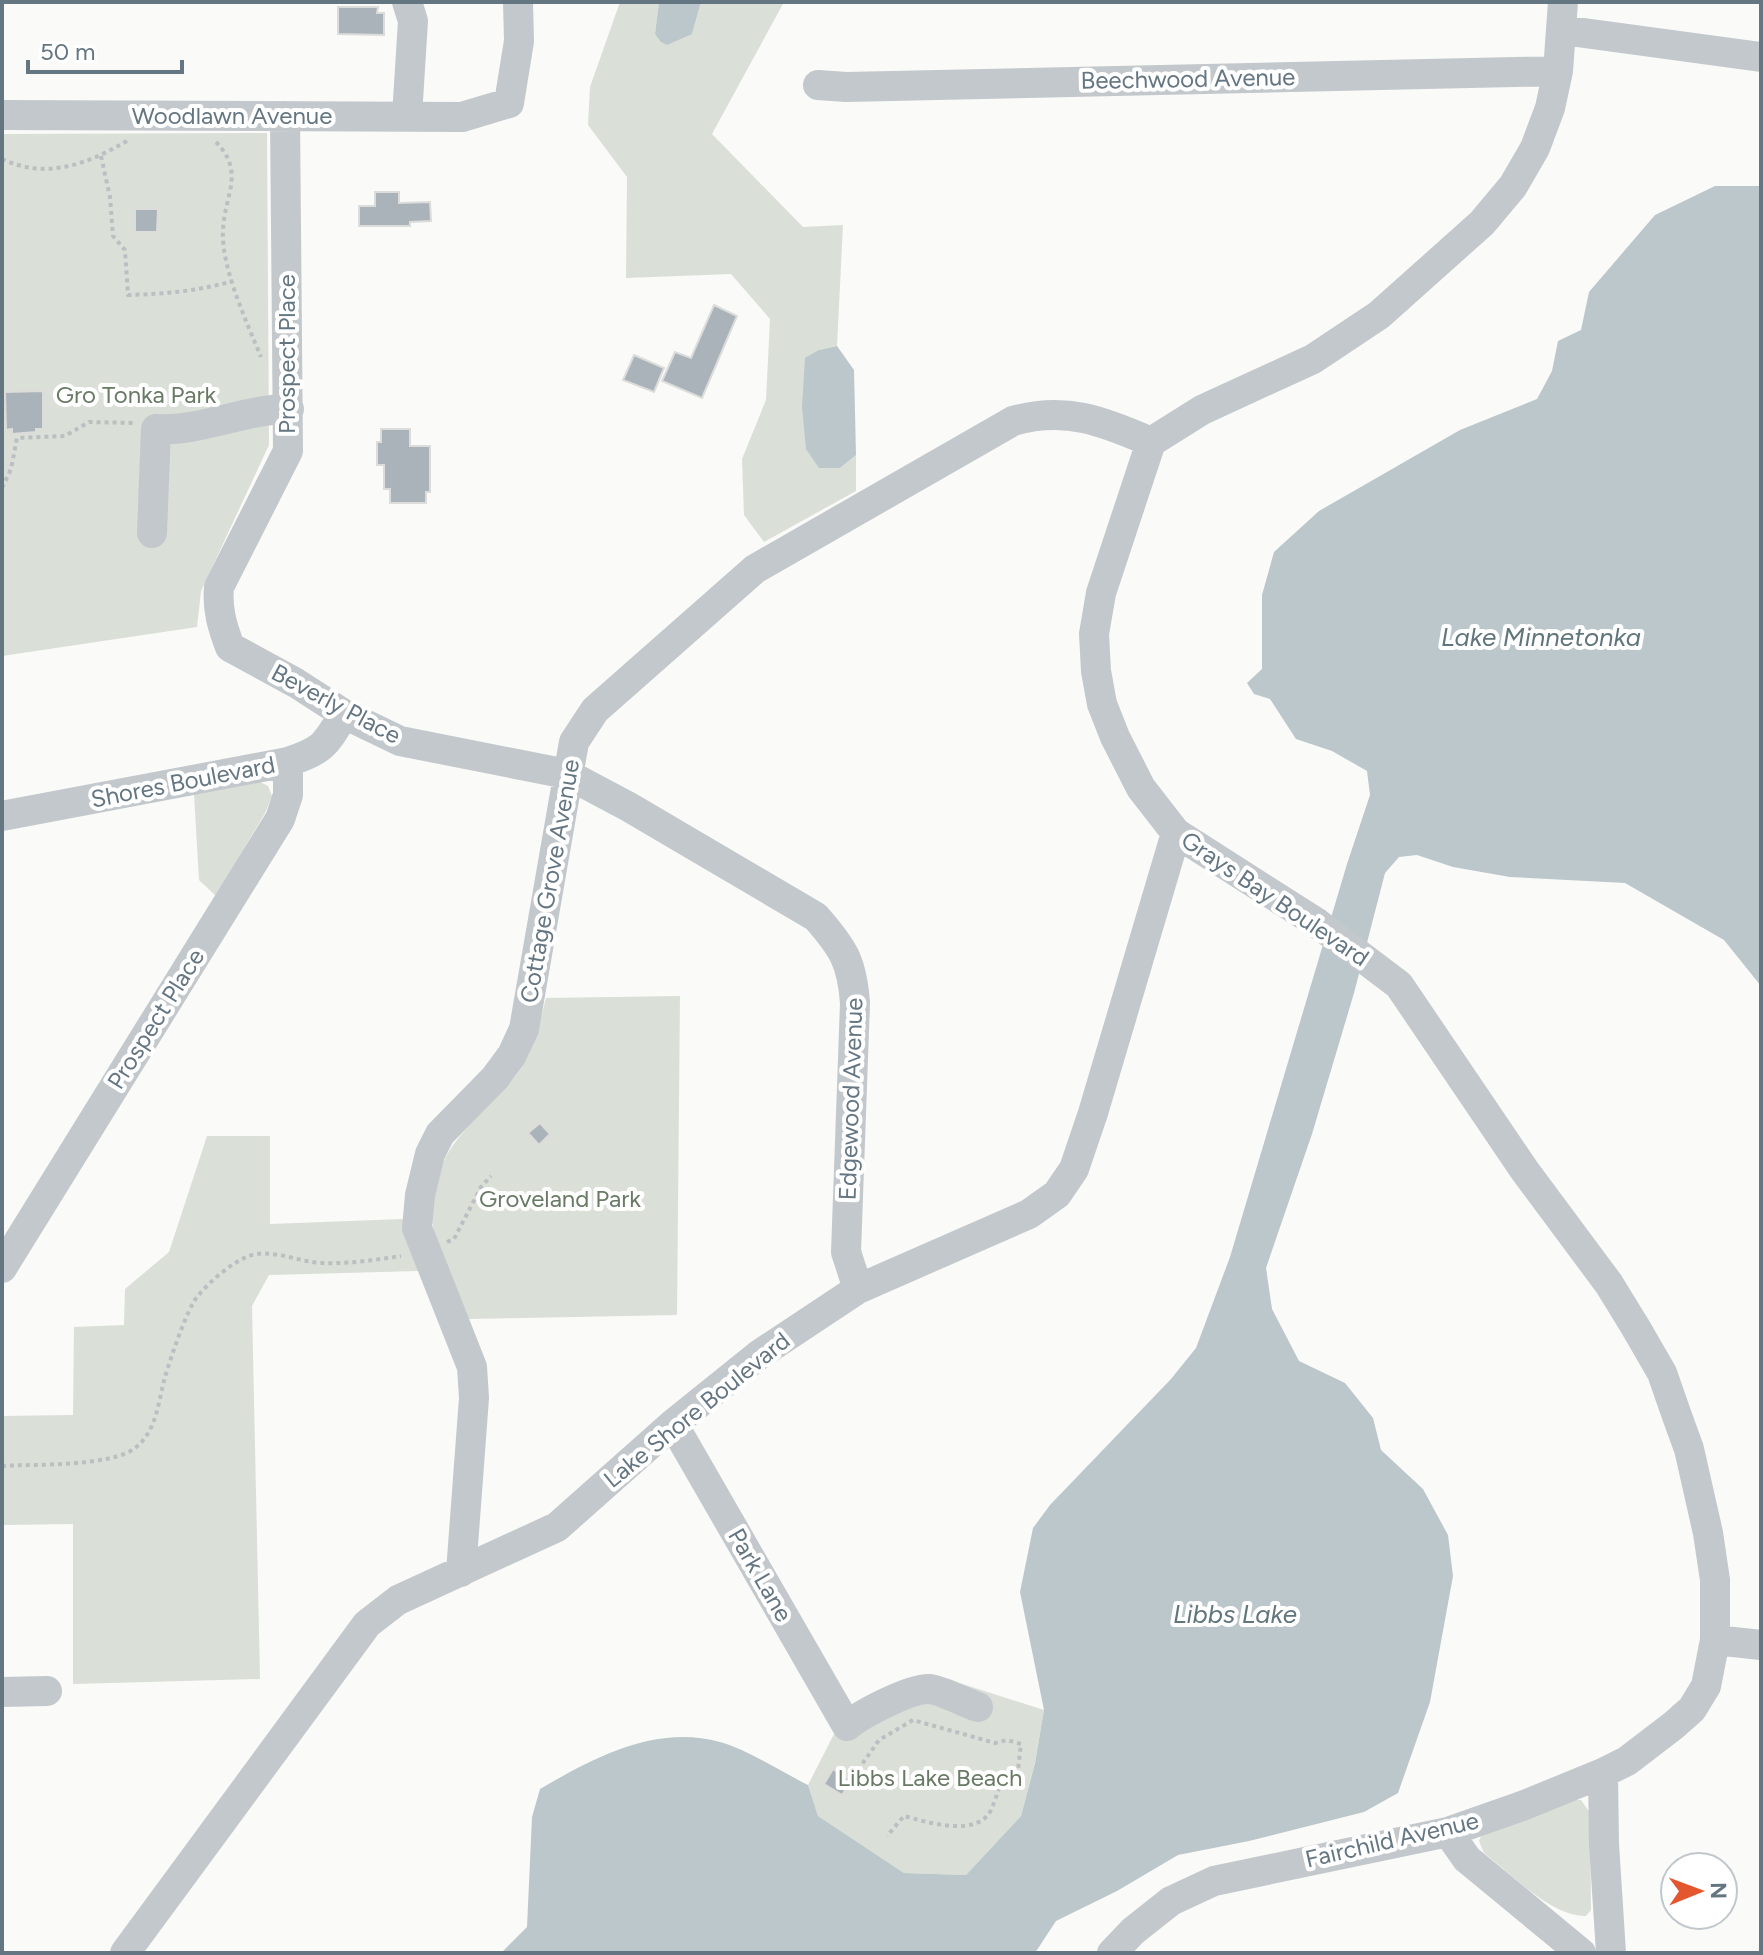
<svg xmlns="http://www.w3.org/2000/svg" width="1763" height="1955" viewBox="0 0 1763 1955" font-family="Figtree,sans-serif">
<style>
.green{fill:#dadfd7}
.water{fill:#bbc7cb}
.building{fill:#aab3b9;stroke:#dcdcda;stroke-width:2}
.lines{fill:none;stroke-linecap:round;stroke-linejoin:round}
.path{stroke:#bbbfc2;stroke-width:4;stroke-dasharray:4 4;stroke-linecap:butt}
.minor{stroke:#c3c8cc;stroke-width:30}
.labels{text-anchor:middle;stroke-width:8;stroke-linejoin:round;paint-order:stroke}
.street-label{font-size:24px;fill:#657683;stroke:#fff}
.park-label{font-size:24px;fill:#687a64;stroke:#fff}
.water-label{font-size:26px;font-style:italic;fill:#60757c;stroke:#fff}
</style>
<rect width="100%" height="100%" fill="#fafaf8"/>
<!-- green -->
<path class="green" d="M 620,2 L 659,2 L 655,34 L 692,34 L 701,2 L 784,2 L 712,134 L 803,227 L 843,225 L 837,346 L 819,350 L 840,468 L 856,455 L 856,491 L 764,542 L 744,515 L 742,459 L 766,400 L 770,319 L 731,274 L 626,278 L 627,177 L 588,125 L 590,87 Z
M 267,133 L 269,445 L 201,591 L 197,627 L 2,656 L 2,134 Z
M 260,782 L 268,786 L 272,796 L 265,813 L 216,896 L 199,880 L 194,794 Z
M 680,996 L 677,1315 L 466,1319 C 454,1289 438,1258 433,1227 C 431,1215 433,1201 435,1190 C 443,1134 493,1111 522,1067 C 535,1047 540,1021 546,998 Z
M 207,1136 L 270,1136 L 270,1224 L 403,1219 L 418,1271 L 269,1275 L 252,1306 L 260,1679 L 73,1684 L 73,1524 L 2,1525 L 2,1416 L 73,1415 L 74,1327 L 124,1325 L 125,1289 L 169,1252 Z
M 931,1674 L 1044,1710 L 1035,1762 L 1021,1816 L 966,1875 L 904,1873 L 818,1816 L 808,1785 L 833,1736 L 852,1712 Z
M 1575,1800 L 1581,1800 L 1590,1813 L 1591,1910 L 1586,1916 C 1552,1917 1511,1874 1484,1853 L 1479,1841 L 1483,1832 Z"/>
<!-- water -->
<path class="water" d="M 659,2 L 701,2 L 692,34 L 667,45 L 661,42 L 655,34 Z
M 1715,186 L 1761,186 L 1761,986 L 1724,940 L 1625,883 L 1510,877 L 1453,867 L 1417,855 L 1399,857 L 1385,873 L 1354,993 L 1312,1134 L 1266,1268 L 1272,1309 L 1299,1361 L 1345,1383 L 1373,1418 L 1381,1450 L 1423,1489 L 1448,1535 L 1453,1576 L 1430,1702 L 1398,1793 L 1364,1812 L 1249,1841 L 1178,1855 L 1117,1891 L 1056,1921 L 1035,1953 L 501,1953 L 527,1927 L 532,1817 L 540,1789 C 593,1758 656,1724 720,1742 C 746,1749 782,1772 808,1785 L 818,1816 L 904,1873 L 966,1875 L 1021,1816 L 1035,1763 L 1044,1710 L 1020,1592 L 1033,1528 L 1050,1505 L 1171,1379 L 1196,1348 L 1230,1257 L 1347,864 L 1370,795 L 1367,771 L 1332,751 L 1296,739 L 1270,699 L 1254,694 L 1247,683 L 1262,669 L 1262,595 L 1274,552 L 1319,511 L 1460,430 L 1537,399 L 1552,371 L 1558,341 L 1581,330 L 1589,292 L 1655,215 Z
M 837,346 L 854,370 L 856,455 L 840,468 L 819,468 L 806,449 L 802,407 L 805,358 L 819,350 Z"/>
<!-- building -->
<path class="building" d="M 338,7 L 378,7 L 377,13 L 384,13 L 384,35 L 338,34 Z
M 375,192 L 399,192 L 399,203 L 430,202 L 431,221 L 410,222 L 410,226 L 359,226 L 359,206 L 375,206 Z
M 135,209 L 158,209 L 157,232 L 135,232 Z
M 714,305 L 737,316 L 702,398 L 662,381 L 675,352 L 691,358 Z
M 634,355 L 664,368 L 654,392 L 623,380 Z
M 43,391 L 43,429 L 36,429 L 36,432 L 12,434 L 12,429 L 6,430 L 5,392 Z
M 381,429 L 410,429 L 410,446 L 430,446 L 430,492 L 426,492 L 426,503 L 390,503 L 390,489 L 384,489 L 384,465 L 377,465 L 377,442 L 381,442 Z
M 540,1123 L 550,1134 L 539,1145 L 528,1133 Z
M 833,1769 L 851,1781 L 842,1795 L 824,1784 Z"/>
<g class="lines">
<!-- path -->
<path class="path" d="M 216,142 C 246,173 224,195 223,231 C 221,267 247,323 261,357
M 101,156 L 110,197 L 113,236 L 125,250 L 128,295 C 165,294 198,291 233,281
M 2,159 C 47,180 87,164 127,141
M 2,488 L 11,469 L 17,438 L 65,436 L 89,422 L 135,423
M 447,1242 L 454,1239 L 481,1187 L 491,1176
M 2,1466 C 33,1464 111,1467 135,1448 C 157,1431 158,1402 165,1377 C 170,1360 187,1309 197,1297 C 210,1281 231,1263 249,1256 C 269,1248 300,1262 322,1263 C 348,1264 375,1260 401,1256
M 858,1770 L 879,1740 L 913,1720 L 995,1743 L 1007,1740 L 1021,1744 L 1018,1770 C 996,1784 1001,1787 991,1810 C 978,1838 926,1822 904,1816 L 887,1836"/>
<!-- minor -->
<path class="minor" d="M 1562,30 L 1761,57
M 818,85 L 846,87 L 1558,71
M 2,115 L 462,117 L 509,103 L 519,41 L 518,2
M 285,116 L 288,451 L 219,587 C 217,609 222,626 230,647 L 296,683 L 344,714 L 400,741 L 567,774 L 629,807 L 816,917 C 843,948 852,961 855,1003 L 846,1252 L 858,1289
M 407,116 L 413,21 L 407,2
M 152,533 L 156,429 C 201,432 243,409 289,409
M 2,816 L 288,762 C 324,750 325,745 344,714
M 2,1268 L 280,819 L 288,795 L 288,762
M 673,1424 L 847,1726 C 861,1714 911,1688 929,1689 C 942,1690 965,1703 978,1707
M 461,1572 L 474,1398 L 472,1367 L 417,1228 L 420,1195 L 430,1154 L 440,1134 L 495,1078 L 512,1055 L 524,1029 L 574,742 L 595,710 L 755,569 L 1013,421 C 1065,406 1103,421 1151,442
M 1715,1640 L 1761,1645
M 2,1692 L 47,1691
M 1603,1773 L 1604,1844 L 1611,1953
M 1448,1832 L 1467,1859 L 1581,1953
M 125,1953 L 367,1624 L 398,1600 L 557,1527 L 673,1424 L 760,1354 L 858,1289 L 1029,1214 L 1057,1194 L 1074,1169 L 1093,1113 L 1176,833
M 1112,1953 L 1133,1931 L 1171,1901 L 1214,1881 L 1448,1832 L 1522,1806 L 1603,1773 L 1627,1761 L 1674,1725 L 1692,1709 L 1706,1686 L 1715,1640 L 1715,1580 L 1708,1533 L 1689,1449 L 1677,1416 L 1662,1373 L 1636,1328 L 1609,1284 L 1525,1171 L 1399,985 L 1317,923 L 1176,833 L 1141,788 L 1115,737 L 1102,704 L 1096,671 L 1094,634 L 1101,593 L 1151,442 L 1202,410 L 1313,359 L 1379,315 L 1482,223 L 1513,186 L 1535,148 L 1550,108 L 1558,71 L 1563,2"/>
</g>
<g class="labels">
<!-- street labels -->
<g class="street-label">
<text transform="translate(1188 79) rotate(-1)" y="8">Beechwood Avenue</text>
<text x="232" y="124">Woodlawn Avenue</text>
<text transform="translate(287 354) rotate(-90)" y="8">Prospect Place</text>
<text transform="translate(336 704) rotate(28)" y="8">Beverly Place</text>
<text transform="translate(183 782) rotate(-11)" y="8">Shores Boulevard</text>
<text transform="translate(550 881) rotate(-80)" y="8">Cottage Grove Avenue</text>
<text transform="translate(1275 899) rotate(34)" y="8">Grays Bay Boulevard</text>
<text transform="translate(156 1019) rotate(-58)" y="8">Prospect Place</text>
<text transform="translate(851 1099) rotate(-88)" y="8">Edgewood Avenue</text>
<text transform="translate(697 1410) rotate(-39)" y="8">Lake Shore Boulevard</text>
<text transform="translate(760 1575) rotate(60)" y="8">Park Lane</text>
<text transform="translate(1392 1840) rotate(-13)" y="8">Fairchild Avenue</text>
</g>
<!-- park labels -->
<g class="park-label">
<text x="136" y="403">Gro Tonka Park</text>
<text x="560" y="1207">Groveland Park</text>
<text x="930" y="1786">Libbs Lake Beach</text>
</g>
<!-- water labels -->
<g class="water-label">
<text x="1541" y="646">Lake Minnetonka</text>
<text x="1235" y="1623">Libbs Lake</text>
</g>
</g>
<!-- border -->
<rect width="1763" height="1955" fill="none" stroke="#657683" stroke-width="8"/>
<!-- north arrow -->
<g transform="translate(1699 1891) rotate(89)"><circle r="38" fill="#ffffff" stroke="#c1c8cd" stroke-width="2"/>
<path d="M0-6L14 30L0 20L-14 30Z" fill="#e4572e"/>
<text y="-12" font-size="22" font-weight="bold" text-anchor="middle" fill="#657683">N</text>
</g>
<!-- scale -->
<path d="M28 60v12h154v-12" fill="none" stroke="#657683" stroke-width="4"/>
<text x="40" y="60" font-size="24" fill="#657683" stroke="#ffffff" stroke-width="6" paint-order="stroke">50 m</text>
</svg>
